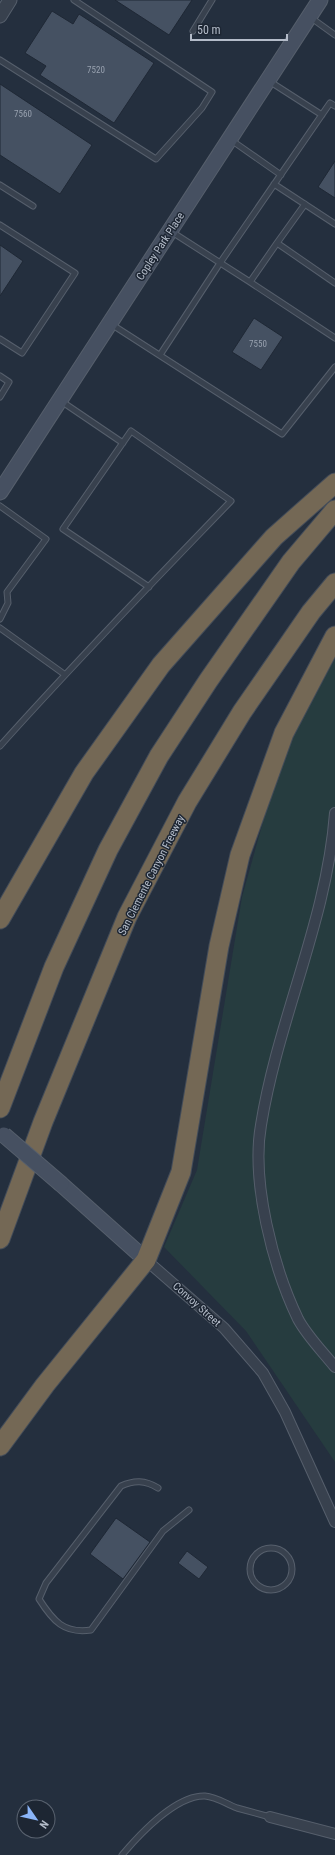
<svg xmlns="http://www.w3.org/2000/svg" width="335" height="1855" viewBox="0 0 335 1855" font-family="'Roboto Condensed',sans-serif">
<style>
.green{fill:#263c3f}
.building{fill:#455162;stroke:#1f2835}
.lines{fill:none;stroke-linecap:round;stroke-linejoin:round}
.service-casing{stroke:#565f6c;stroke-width:7}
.minor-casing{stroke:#565f6c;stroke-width:12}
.tertiary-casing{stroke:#565f6c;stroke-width:15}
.secondary-casing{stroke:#565f6c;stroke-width:17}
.motorway-casing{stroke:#434c59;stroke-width:21}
.service{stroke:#38414e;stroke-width:5}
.minor{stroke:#38414e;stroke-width:10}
.tertiary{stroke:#38414e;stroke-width:13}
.secondary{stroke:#465061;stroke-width:15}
.motorway{stroke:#746855;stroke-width:19}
.secondary-bridge-casing{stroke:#565f6c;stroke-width:17;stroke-linecap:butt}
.secondary-bridge{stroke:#465061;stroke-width:15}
.labels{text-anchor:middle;stroke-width:3;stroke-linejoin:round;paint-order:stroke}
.number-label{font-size:9px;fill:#98a1af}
.street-label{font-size:11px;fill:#b4bcc9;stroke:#1d2633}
</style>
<rect width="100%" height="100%" fill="#242f3e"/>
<!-- green -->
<path class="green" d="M 335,658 L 335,1462 L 246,1331 L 164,1247 L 197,1170 L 242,897 L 280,761 Z"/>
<!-- building -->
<path class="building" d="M 115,0 L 192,0 L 169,35 Z
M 52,11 L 73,24 L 79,14 L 154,63 L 114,123 L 40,75 L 46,66 L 25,53 Z
M 0,84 L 92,145 L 60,194 L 0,155 Z
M 335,161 L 335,198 L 318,187 Z
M 0,245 L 23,261 L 0,296 Z
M 254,318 L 283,337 L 261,370 L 232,352 Z
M 116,1518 L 150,1542 L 123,1579 L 90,1554 Z
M 187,1551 L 208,1567 L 199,1579 L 178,1563 Z"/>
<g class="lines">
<!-- service casing -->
<g class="service-casing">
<path id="service" d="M 310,17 L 335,35
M 193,31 L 212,0
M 0,60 L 156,159 L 202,108 L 212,92 L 74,0
M 269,81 L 322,115
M 231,140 L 281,175
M 274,184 L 335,224
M 0,185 L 33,206
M 0,225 L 75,273 L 22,353 L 0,339
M 172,232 L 250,282 L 277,243 L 335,283
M 277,243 L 305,204
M 250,282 L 335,338
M 111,324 L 282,434 L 335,367
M 160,355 L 220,263 L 330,103 L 335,106
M 0,376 L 9,382 L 0,397
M 61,401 L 123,443
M 0,506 L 46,539 L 7,592 L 8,603 L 0,619
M 0,628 L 64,674
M 0,746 C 75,662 153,582 231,501 L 131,431 L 63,529 L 149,587
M 158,1488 C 145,1480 134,1480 121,1486 L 46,1583 L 39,1599 C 53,1621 64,1634 91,1630 L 163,1531 L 189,1510
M250 1569a21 21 0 1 1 42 0a21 21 0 1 1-42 0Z
M 122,1855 C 139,1835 176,1795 205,1796 C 217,1797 226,1804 237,1808 C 248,1811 259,1814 270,1817"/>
</g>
<!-- minor casing -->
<g class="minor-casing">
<path id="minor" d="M 335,813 C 327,920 278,1019 261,1125 C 251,1182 273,1267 298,1319 C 307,1336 323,1352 335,1367
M 146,1260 L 224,1328 L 263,1373 L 285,1412 L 335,1522
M 270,1817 L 335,1834"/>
</g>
<!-- tertiary casing -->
<g class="tertiary-casing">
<path id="tertiary" d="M 0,16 L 10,0"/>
</g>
<!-- secondary casing -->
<g class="secondary-casing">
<path id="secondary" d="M 0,492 L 320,0
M 61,1184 L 146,1260"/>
</g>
<!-- motorway casing -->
<g class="motorway-casing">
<path id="motorway" d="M 0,919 L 84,773 L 161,665 L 274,537 L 335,483
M 0,1108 L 54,967 L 108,850 L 159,756 L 208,681 L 291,562 L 335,510
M 0,1239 L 43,1122 L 127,917 L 187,802 L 242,712 L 311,612 L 335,583
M 0,1446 L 45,1385 L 146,1260 L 181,1172 L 219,946 L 240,855 L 284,733 L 335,636"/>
</g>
<!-- service -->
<use href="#service" class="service"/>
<!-- minor -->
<use href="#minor" class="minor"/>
<!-- tertiary -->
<use href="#tertiary" class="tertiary"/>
<!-- secondary -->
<use href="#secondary" class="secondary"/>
<!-- motorway -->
<use href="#motorway" class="motorway"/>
<!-- secondary-bridge casing -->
<g class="secondary-bridge-casing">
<path id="secondary-bridge" d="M 4,1135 L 61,1184"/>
</g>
<!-- secondary-bridge -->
<use href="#secondary-bridge" class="secondary-bridge"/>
</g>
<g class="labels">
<!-- number labels -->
<g class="number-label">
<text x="96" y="73">7520</text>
<text x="23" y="117">7560</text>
<text x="258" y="347">7550</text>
</g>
<!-- street labels -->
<g class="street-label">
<text transform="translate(160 246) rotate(-57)" y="4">Copley Park Place</text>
<text transform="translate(151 875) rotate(-63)" y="4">San Clemente Canyon Freeway</text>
<text transform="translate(197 1304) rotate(42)" y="4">Convoy Street</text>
</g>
</g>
<!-- north arrow -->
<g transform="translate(36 1819) rotate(124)"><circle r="19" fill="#1d2633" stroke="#59626f"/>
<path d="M0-3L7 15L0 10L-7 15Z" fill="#8ab4f8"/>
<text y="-6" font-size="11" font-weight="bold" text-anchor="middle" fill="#b4bcc9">N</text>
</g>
<!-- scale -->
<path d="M191 34v6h96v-6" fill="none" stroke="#b4bcc9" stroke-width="2"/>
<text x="197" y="34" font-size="12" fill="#b4bcc9" stroke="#1d2633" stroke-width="3" paint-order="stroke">50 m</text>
</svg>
